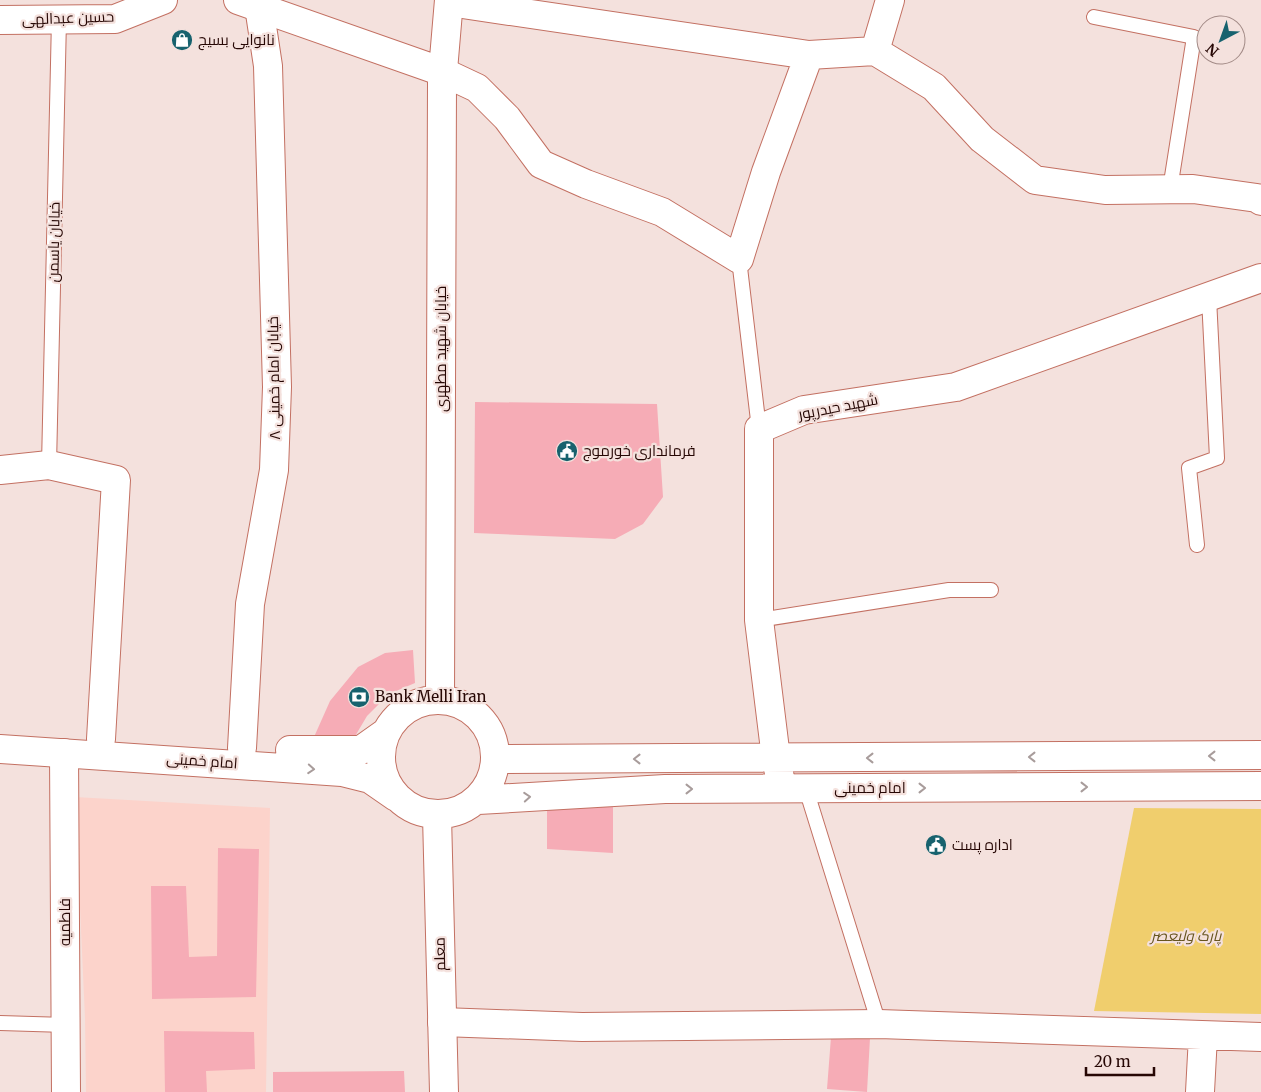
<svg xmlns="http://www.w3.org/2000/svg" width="1261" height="1092" viewBox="0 0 1261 1092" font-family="Merriweather,Cairo,serif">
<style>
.built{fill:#fcd3cb}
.green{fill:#f0ce6d}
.building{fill:#f6acb6}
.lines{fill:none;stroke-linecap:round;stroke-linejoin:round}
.lane-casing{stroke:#c37062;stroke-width:16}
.street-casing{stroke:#c37062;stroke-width:30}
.secondary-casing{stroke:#c37062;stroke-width:30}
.lane{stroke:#fff;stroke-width:14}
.street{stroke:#fff;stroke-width:28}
.secondary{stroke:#fff;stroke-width:28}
.oneway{stroke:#a89c9b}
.labels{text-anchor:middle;stroke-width:4.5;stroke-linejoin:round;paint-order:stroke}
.street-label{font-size:15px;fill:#260704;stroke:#f4e1dd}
.poi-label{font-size:15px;fill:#260704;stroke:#f4e1dd;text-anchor:start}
.park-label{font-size:15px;font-style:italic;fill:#66541e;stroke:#f4e1dd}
</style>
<rect width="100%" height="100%" fill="#f4e1dd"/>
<!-- built -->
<path class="built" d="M 75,797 L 270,808 L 266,1092 L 86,1092 L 85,1018 Z"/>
<!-- green -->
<path class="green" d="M 1134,808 L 1261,809 L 1261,1014 L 1094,1011 Z"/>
<!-- building -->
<path class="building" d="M 475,402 L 657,404 L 663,497 L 643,524 L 615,539 L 474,533 Z
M 413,650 L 415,683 L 389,694 L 367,716 L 351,743 L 314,737 L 330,701 L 358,667 L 385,653 Z
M 547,804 L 613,805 L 613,853 L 547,849 Z
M 218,848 L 259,849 L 256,997 L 152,999 L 151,886 L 186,886 L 189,957 L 217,956 Z
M 164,1031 L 254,1032 L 255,1069 L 206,1071 L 207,1092 L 165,1092 Z
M 831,1037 L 870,1038 L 867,1092 L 827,1089 Z
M 404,1071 L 405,1092 L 273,1092 L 273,1072 Z"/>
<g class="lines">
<!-- lane casing -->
<g class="lane-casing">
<path id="lane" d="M 1094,17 L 1194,37 L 1170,189
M 739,259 L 759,429
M 49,465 L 59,19
M 1197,545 L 1189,468 L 1217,458 L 1209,298
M 759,620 L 949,590 L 991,590
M 806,789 L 879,1024
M 0,1023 L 66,1025"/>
</g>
<!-- street casing -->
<g class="street-casing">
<path id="street" d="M 449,2 L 809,55
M 0,20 L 115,19 L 163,0
M 875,51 L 934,87 L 982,139 L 1035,180 L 1105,190 L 1193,189 L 1257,198 L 1261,201
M 443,72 L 477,88 L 507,118 L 541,164 L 586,184 L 662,212 L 739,259 L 766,172 L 809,55 L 875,51 L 890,0
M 0,470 L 49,465 L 116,480 L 101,739
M 242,748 L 250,604 L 274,470 L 277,387 L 268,66 L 258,0
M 64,753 L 66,1092
M 442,1022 L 582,1027 L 879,1024 L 1261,1037
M 1200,1092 L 1203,1036"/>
</g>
<!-- secondary casing -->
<g class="secondary-casing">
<path id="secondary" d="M 238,0 L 443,72
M 440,699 L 442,82 L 449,0
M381 757a57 57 0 1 1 114 0a57 57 0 1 1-114 0Z
M 0,749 L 342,772 L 370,779 L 396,797
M 290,750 L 361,750 L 385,733
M 497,759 L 1261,755
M 782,788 L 776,758 L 759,620 L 759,429 L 804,410 L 956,387 L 1261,278
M 478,800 L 665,789 L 1261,786
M 437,816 L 444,1092"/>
</g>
<!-- lane -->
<use href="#lane" class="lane"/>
<!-- street -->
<use href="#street" class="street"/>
<!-- secondary -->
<use href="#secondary" class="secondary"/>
</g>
<!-- one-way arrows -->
<defs><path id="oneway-chevron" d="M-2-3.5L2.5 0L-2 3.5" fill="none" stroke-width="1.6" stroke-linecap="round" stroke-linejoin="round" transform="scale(1.25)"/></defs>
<g class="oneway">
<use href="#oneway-chevron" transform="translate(1212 756) rotate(180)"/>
<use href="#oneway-chevron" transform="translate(1032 757) rotate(180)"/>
<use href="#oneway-chevron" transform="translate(870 758) rotate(180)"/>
<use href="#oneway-chevron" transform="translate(637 759) rotate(180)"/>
<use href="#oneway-chevron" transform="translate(311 769) rotate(4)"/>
<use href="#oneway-chevron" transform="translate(1084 787)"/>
<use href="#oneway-chevron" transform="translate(922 788)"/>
<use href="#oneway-chevron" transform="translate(689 789)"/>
<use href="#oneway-chevron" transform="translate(527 797) rotate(-4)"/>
</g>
<!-- icons -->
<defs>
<g id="shop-disc" transform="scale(1.125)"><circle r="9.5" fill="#17626e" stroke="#f4e1dd"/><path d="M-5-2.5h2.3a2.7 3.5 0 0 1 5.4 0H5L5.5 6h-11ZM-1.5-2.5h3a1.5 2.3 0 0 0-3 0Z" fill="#fff"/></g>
<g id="civic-disc" transform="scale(1.125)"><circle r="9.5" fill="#17626e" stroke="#f4e1dd"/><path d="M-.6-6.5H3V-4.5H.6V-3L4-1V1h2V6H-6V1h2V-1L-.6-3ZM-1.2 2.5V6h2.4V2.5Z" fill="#fff"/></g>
<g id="bank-disc" transform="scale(1.125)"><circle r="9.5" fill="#17626e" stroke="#f4e1dd"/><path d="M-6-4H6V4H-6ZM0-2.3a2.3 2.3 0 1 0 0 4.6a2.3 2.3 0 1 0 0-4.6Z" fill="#fff"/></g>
</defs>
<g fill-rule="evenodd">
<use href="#shop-disc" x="182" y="40"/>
<use href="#civic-disc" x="567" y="451"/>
<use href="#bank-disc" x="359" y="697"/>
<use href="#civic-disc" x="936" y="845"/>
</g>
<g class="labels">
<!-- street labels -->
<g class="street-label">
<text transform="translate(68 18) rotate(-2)" y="5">حسین عبدالهی</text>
<text transform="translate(54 242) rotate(-89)" y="5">خیابان یاسمن</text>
<text transform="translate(441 349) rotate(-90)" y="5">خیابان شهید مطهری</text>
<text transform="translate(274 378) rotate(-91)" y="5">خیابان امام خمینی ۸</text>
<text transform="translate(838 407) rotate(-11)" y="5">شهید حیدرپور</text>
<text transform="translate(202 761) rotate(4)" y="5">امام خمینی</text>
<text x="870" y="793">امام خمینی</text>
<text transform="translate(65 922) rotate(-90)" y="5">فاطمیه</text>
<text transform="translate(440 954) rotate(-91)" y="5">معلم</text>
</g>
<!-- poi labels -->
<g class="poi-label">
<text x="198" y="45">نانوایی بسیج</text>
<text x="583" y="456">فرمانداری خورموج</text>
<text x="375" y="702">Bank Melli Iran</text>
<text x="952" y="850">اداره پست</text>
</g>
<!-- park labels -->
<g class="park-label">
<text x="1186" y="941">پارک ولیعصر</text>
</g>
</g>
<!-- north arrow -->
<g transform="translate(1221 40) rotate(221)"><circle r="24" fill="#f4e1dd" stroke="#a28a86"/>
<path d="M0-4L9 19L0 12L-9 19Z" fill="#17626e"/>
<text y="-8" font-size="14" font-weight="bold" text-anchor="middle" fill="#260704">N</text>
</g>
<!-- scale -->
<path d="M1086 1067v8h68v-8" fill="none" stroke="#260704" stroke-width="2.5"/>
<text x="1094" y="1067" font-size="15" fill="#260704" stroke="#f4e1dd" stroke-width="4" paint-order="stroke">20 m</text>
</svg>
